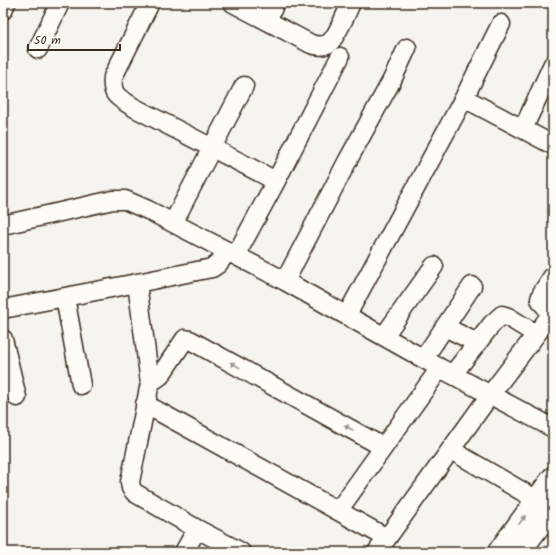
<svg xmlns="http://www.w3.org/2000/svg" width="556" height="555" viewBox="0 0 556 555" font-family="Kalam,sans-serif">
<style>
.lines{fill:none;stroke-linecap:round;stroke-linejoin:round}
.minor-casing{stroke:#3b2a1e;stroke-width:21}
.major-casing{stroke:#3b2a1e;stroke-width:25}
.minor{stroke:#fdfcf7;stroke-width:18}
.major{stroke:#fdfcf7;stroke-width:22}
.oneway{fill:#9c938a}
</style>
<rect width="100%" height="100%" fill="#f5f4ee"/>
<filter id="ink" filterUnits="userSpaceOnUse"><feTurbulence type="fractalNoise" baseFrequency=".025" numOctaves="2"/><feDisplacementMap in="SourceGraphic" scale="8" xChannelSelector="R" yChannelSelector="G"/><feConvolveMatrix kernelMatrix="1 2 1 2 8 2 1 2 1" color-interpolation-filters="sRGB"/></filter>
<g filter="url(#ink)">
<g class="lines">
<!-- minor casing -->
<g class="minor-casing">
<path id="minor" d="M 150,3 L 113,77 C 111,96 118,97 133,107 L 276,181
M 233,3 L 311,44 C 317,46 323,47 329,43 C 336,38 347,12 351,3
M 3,10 L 6,3
M 267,21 L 275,3
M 38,49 L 60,3
M 464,98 L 553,145
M 523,129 L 553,64
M 173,223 L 244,86
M 3,225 L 113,200 L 125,200 L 148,210 L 285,281 L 440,368 L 553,428
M 228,251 L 218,264 L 212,268 L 137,283 L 150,383 L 130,482 L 131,488 L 135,493 L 197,529 L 241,552
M 236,255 L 276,181 L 340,57
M 285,281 L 348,160 L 392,80 L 407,48
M 65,297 L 81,385
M 3,309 L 137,283
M 347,315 L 464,98 L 501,24
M 445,327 L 477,343
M 384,336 L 434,266
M 3,339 L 17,397
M 424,358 L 472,286
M 453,374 L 492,324 L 502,315 L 508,317 L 536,334
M 150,383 L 160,376 L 185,339 L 190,340 L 383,447
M 145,404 L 387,538
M 451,450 L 537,500
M 338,511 L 440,368
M 184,552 L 197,529
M 377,552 L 490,395 L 547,320 C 553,307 544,309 540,299 L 542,293 L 553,276"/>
</g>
<!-- major casing -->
<g class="major-casing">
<path id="major" d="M 499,552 L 553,478
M 519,552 L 553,507"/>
</g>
<!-- minor -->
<use href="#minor" class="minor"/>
<!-- major -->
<use href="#major" class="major"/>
</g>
<!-- one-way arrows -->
<defs><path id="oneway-solid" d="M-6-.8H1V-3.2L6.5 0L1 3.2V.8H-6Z"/></defs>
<g class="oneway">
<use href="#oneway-solid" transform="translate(235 365) rotate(-151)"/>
<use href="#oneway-solid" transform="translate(349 428) rotate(-151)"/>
<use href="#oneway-solid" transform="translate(522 520) rotate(-54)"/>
</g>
</g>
<!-- margin -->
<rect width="556" height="555" fill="none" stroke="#fdfcf7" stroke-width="16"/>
<rect x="8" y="8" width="540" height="539" fill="none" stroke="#3b2a1e" stroke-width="1.5" filter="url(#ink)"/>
<!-- scale -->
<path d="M28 44v6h92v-6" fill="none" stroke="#3b2a1e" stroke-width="2"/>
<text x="34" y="44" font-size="12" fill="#3b2a1e" stroke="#fdfcf7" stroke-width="3" paint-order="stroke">50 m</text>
</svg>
